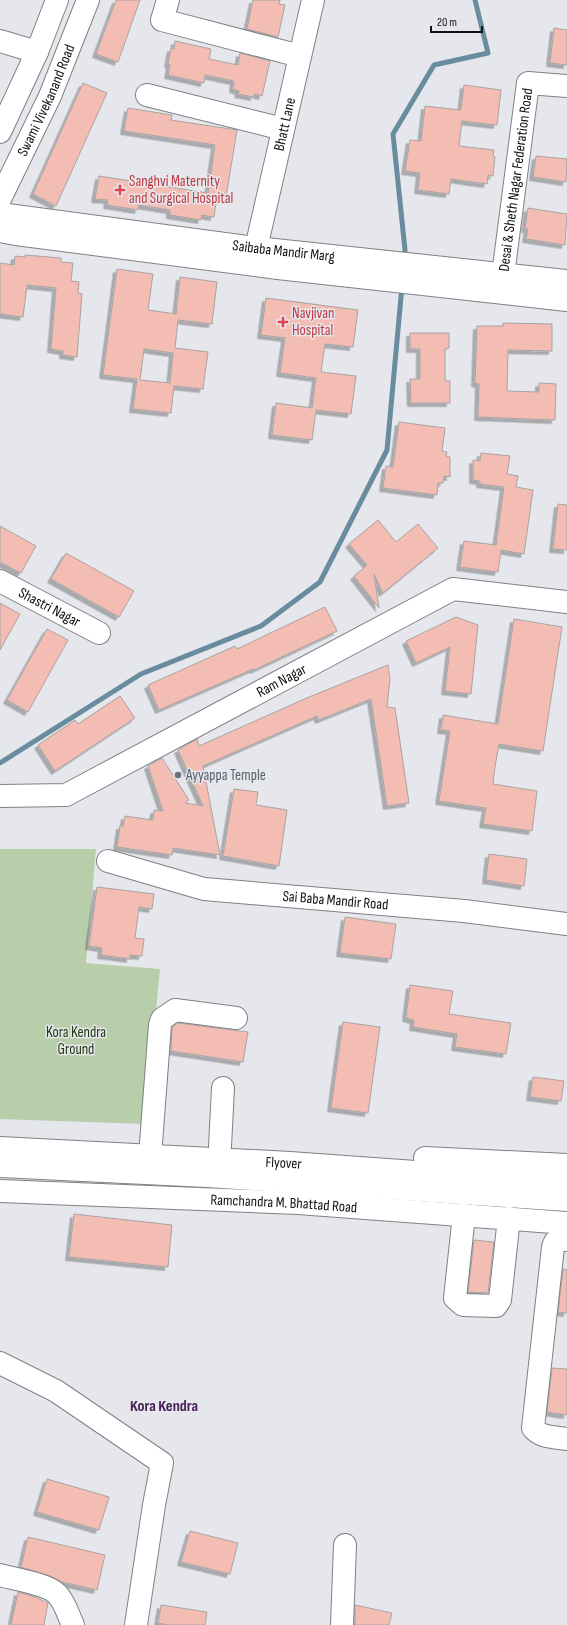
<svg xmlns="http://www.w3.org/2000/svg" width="567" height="1625" viewBox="0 0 567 1625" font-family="'Sofia Sans Condensed',sans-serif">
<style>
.green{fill:#b8cdaa}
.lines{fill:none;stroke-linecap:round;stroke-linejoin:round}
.stream{stroke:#698c9e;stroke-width:5}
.building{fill:#f3bdb3;stroke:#a9a3a2;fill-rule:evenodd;filter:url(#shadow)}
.minor-casing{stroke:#7f8085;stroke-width:24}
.major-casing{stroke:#7f8085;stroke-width:24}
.minor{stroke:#fff;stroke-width:22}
.major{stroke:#fff;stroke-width:22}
.health-dot{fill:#e0444e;stroke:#e5e7ec;stroke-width:1.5}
.worship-dot{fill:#6b7280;stroke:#e5e7ec;stroke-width:1.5}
.labels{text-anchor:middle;stroke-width:3;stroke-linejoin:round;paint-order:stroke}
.street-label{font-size:15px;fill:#101113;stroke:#e5e7ec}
.health-label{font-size:15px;fill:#be3a42;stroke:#e5e7ec;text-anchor:start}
.worship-label{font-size:15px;fill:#5b616d;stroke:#e5e7ec;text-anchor:start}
.park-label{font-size:15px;fill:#21390c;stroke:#e5e7ec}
.neighbourhood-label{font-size:16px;font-weight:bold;fill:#472056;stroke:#e5e7ec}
</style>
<defs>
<filter id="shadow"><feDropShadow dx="-3.5" dy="3.5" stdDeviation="0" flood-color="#0004"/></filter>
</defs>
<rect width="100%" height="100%" fill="#e5e7ec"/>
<!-- green -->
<path class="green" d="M 0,849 L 96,849 L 86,963 L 160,969 L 145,1124 L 0,1119 Z"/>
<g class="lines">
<!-- stream -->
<path class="stream" d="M 404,258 L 405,250 L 393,134 L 434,65 L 488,53 L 475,0
M 0,763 L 141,674 L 261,626 L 320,582 L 387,450 L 402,286"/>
</g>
<!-- building -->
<path class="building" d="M 116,0 L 140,0 L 118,62 L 96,54 Z
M 253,0 L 280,0 L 279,4 L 285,5 L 278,37 L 247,29 Z
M 554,28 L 567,30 L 567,65 L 550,63 Z
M 175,41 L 211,49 L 209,59 L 238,65 L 240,53 L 270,61 L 262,96 L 254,94 L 254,97 L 238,94 L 239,91 L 233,89 L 234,81 L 205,75 L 204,83 L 168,75 L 170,65 L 168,64 L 171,48 L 174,49 Z
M 83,83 L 107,93 L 56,206 L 33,194 Z
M 464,85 L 501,90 L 497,125 L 462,121 L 459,146 L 494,150 L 493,156 L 495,157 L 493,176 L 488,175 L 487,184 L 451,179 L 449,194 L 418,190 L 420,173 L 405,171 L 410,140 L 421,141 L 425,106 L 461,110 Z
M 128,108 L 172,115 L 171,120 L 237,130 L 226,197 L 217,196 L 214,217 L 202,215 L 201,220 L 170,215 L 170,210 L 139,205 L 138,210 L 107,205 L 108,200 L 95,199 L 99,176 L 208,193 L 215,145 L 124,131 Z
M 536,156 L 567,159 L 566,182 L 533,177 Z
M 528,208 L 567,214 L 565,245 L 526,239 L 528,229 L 525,229 Z
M 25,255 L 61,258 L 61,262 L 73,263 L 71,281 L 79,282 L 78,293 L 82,294 L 77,357 L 63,355 L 63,351 L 51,349 L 56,288 L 27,285 L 23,317 L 0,314 L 0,263 L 14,265 L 15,256 L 25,257 Z
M 117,269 L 153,274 L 148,310 L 176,314 L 180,277 L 217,282 L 212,324 L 178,320 L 175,348 L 208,352 L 203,389 L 174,386 L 171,413 L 133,409 L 137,379 L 103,375 ZM 144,349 L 173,353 L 170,383 L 140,380 Z
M 266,298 L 358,310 L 353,347 L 325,344 L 321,372 L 356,376 L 351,414 L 316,410 L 312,440 L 272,435 L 276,403 L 312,408 L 316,378 L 280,373 L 285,338 L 261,335 Z
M 503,323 L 552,324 L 552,351 L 508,350 L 507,391 L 539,392 L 539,383 L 556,384 L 555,420 L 478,417 L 479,384 L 475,383 L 477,326 L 503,326 Z
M 410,333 L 449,333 L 449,348 L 445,349 L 445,381 L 450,381 L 450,403 L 411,403 L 410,379 L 420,379 L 420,349 L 410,349 Z
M 399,422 L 445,428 L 442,451 L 447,452 L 446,456 L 450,457 L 450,477 L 444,476 L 443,483 L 438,483 L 437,495 L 383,488 L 386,466 L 393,467 Z
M 481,453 L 510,456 L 507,474 L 518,476 L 516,487 L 533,490 L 524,554 L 501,550 L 498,572 L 460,567 L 464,541 L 496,545 L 504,487 L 480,484 L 480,481 L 473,480 L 473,460 L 480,461 Z
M 558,504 L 567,505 L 567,550 L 553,549 Z
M 378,520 L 396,542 L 418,524 L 438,548 L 383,593 L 374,574 L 379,608 L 354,576 L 367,565 L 349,544 Z
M 0,526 L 36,546 L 21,573 L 0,562 Z
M 66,553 L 134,591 L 119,617 L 51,579 Z
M 0,603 L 20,614 L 0,650 Z
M 325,607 L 337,631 L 254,670 L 253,669 L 159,710 L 148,685 L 235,646 L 237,649 Z
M 456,617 L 478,625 L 471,694 L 445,691 L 450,647 L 416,663 L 406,641 Z
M 514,619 L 562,627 L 543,751 L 499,744 L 495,767 L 493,784 L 537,791 L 532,831 L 483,824 L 486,808 L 439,801 L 450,731 L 441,730 L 443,715 L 498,724 Z
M 47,629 L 68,640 L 28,712 L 7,700 Z
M 388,665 L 390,679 L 387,707 L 395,708 L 409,803 L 387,806 L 371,699 L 319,720 L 317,716 L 203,766 L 220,855 L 173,848 L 172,855 L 117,847 L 120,826 L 123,826 L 125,816 L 153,820 L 154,810 L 163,811 L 148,766 L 162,758 L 189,800 L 185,803 L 203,806 L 178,750 L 197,739 L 199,746 L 309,697 Z
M 120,696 L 135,718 L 55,771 L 38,745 L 75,720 L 78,724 Z
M 234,789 L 258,792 L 256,805 L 287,810 L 279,866 L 223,856 Z
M 489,854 L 527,859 L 524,886 L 486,880 Z
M 97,887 L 154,894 L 152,909 L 139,907 L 135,938 L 144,939 L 142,956 L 130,955 L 130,959 L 101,955 L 102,948 L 89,946 Z
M 345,917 L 396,924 L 391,959 L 340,953 Z
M 410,985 L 453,991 L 449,1014 L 511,1023 L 506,1054 L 455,1047 L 457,1034 L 413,1027 L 414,1020 L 406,1018 Z
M 343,1022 L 380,1027 L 368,1113 L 331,1108 Z
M 178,1023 L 248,1032 L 243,1062 L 171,1051 L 172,1027 Z
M 533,1077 L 564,1081 L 561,1101 L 530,1097 Z
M 74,1214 L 172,1225 L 168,1267 L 69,1257 Z
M 474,1240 L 494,1242 L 488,1293 L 468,1292 Z
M 563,1269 L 567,1270 L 567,1313 L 558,1312 Z
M 552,1368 L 567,1369 L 567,1415 L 547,1412 Z
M 47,1479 L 109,1497 L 99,1530 L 37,1512 Z
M 190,1531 L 238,1543 L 230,1574 L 181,1562 Z
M 28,1537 L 105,1555 L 97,1590 L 62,1582 L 50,1576 L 21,1567 Z
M 18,1592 L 35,1597 L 48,1603 L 44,1625 L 11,1625 Z
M 161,1605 L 207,1612 L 205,1625 L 168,1625 L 158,1623 Z
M 355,1605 L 392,1613 L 389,1625 L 355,1625 Z"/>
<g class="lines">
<!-- minor casing -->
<g class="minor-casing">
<g id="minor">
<path d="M 168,0 L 162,20 L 300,56"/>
<path d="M 0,41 L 37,52"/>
<path d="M 147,95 L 283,129"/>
<path id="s1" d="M 0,214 L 256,248 L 567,281"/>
<path d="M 0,231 L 16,234 L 278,268 L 567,300"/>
<path id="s2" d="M 256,248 L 313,0"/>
<path id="s3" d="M 504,290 L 503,275 L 528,83 L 567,86"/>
<path id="s4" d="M 0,581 L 99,633"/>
<path id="s5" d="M 0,796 L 66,795 L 453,589 L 567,602"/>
<path id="s6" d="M 108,861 L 204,889 L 464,911 L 567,924"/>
<path d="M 151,1143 L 160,1025 L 162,1019 L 175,1010 L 236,1018"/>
<path d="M 220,1146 L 223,1088"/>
<path d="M 464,1215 L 455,1298 L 463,1305 L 496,1306 L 500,1300 L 509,1218"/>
<path d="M 567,1240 L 562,1240 L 555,1242 L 553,1247 L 533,1428 C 541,1438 555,1437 567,1439"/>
<path d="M 0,1363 L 56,1391 L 162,1463 L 154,1505 L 136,1625"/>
<path d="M 0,1575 C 14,1579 48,1584 57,1594 C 65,1602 68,1615 73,1625"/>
<path d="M 342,1625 L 345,1545"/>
</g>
</g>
<!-- major casing -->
<g class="major-casing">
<g id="major">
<path d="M 0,132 L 37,52 L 57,0"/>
<path id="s7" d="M 0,199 L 50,96 L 88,0"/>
<path id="s8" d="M 0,1148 L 290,1163 L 567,1183"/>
<path d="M 425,1158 L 567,1165"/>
<path d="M 0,1166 L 207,1176 L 567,1200"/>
<path id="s9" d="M 0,1191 L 298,1203 L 567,1223"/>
</g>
</g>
<!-- minor -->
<use href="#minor" class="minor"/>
<!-- major -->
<use href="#major" class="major"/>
</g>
<!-- markers -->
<g class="health-dot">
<path d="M118 184h4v4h4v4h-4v4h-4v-4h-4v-4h4z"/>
<path d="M281 316h4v4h4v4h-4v4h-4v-4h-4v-4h4z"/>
</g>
<circle class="worship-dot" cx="178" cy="775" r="4"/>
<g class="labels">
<!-- street labels -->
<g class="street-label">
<text dy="5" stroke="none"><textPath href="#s7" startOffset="109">Swami Vivekanand Road</textPath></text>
<text dy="5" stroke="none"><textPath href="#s2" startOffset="127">Bhatt Lane</textPath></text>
<text dy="5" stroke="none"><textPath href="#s3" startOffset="111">Desai &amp; Sheth Nagar Federation Road</textPath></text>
<text dy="5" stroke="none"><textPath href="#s1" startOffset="286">Saibaba Mandir Marg</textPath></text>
<text dy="5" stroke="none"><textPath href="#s4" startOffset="56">Shastri Nagar</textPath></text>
<text dy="5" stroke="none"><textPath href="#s5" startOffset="310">Ram Nagar</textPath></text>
<text dy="5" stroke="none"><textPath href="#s6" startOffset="232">Sai Baba Mandir Road</textPath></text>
<text dy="5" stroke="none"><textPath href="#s8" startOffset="284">Flyover</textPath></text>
<text dy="5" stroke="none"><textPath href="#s9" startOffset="284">Ramchandra M. Bhattad Road</textPath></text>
</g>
<!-- health labels -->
<g class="health-label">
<text x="129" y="186">Sanghvi Maternity<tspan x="129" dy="17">and Surgical Hospital</tspan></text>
<text x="292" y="318">Navjivan<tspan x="292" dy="17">Hospital</tspan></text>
</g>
<!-- worship labels -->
<g class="worship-label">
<text x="186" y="780">Ayyappa Temple</text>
</g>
<!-- park labels -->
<g class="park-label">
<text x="76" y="1037">Kora Kendra<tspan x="76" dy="17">Ground</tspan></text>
</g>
<!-- neighbourhood labels -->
<g class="neighbourhood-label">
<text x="164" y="1411">Kora Kendra</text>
</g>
</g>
<!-- scale -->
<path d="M431 26v6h51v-6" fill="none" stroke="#101113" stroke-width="2"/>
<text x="437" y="26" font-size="12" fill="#101113" stroke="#e5e7ec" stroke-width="3" paint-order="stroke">20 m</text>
</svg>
